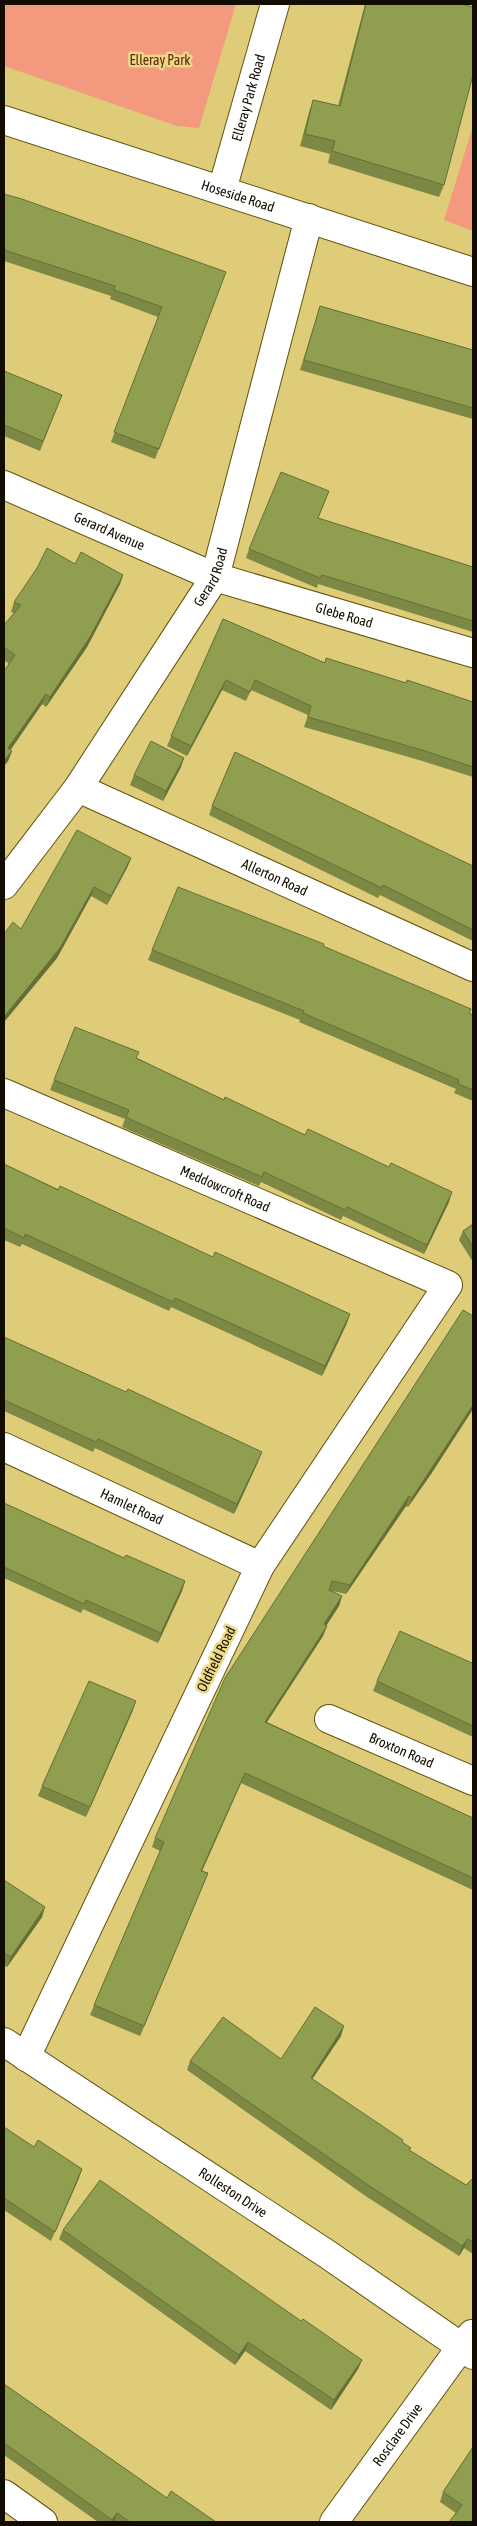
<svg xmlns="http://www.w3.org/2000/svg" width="477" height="2526" viewBox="0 0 477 2526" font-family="'Asap Condensed',sans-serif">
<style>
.green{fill:#f2997e}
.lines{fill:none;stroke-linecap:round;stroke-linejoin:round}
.minor-casing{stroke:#60520e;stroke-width:30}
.tertiary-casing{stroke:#60520e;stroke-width:30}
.minor{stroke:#fff;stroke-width:28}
.tertiary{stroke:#fff;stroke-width:28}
.wall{fill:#7c8844}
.shaded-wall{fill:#656f37}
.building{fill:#909e4f;stroke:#656f37}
.labels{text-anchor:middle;stroke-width:5;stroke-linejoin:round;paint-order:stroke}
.park-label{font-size:14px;fill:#612310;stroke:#ecd986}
.street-label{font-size:14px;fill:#120d00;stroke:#ecd986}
</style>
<rect width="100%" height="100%" fill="#decc79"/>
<!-- green -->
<path class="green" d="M 4,4 L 236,4 L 199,128 L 177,126 L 4,66 Z
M 473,126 L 473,231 L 444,220 Z"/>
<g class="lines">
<!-- minor casing -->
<g class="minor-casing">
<g id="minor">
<path id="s1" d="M 222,190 L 275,4"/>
<path id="s2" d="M 4,485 L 215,577 L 473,653"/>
<path id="s3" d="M 78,788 L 473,967"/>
<path id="s4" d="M 4,885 L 78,788 L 215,577 L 309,218"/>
<path id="s5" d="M 4,1093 L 448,1285 L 260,1566 L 26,2057"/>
<path id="s6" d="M 4,1447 L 260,1566"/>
<path id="s7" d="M 329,1719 L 473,1781"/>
<path id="s8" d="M 4,2042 L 327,2254 L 473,2355"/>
<path d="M 4,2494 L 43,2522"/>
<path id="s9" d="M 334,2522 L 461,2347 L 472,2334"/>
</g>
</g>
<!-- tertiary casing -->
<g class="tertiary-casing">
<g id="tertiary">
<path id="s10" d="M 4,120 L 473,272"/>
</g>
</g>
<!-- minor -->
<use href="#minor" class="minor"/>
<!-- tertiary -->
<use href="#tertiary" class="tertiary"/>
</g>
<!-- wall -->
<path class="wall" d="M 365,4 L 461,4 L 444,185 L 439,197 L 328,163 L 330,154 L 300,146 L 309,112 L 313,100 L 338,106 Z
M 4,194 L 226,272 L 155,459 L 111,442 L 158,317 L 110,299 L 111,296 L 4,261 Z
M 320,306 L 473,350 L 473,419 L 300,370 Z
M 4,371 L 62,395 L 40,451 L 4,436 Z
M 329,491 L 318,518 L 473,567 L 473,632 L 318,584 L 317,588 L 246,558 L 249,549 Z
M 75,564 L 123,575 L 120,584 L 87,647 L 46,707 L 42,704 L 10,750 L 12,751 L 8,761 L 4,766 L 4,671 L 9,664 L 4,660 L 4,625 L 14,613 L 11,612 L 14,602 Z
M 223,619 L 325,663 L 406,683 L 473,702 L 473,777 L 419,760 L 304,727 L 308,715 L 251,690 L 246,701 L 222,690 L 187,756 L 167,746 Z
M 181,767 L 163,801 L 130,785 L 134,775 Z
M 212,806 L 473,866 L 473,941 L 380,895 L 378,898 L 209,815 Z
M 131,858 L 127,868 L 107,905 L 91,896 L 57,958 L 4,1022 L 4,934 L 21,929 Z
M 323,946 L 473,1015 L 473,1101 L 454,1093 L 456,1089 L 299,1022 L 300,1020 L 148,960 L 152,950 Z
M 137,1058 L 224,1100 L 305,1135 L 449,1202 L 424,1254 L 343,1216 L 341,1220 L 261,1182 L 259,1186 L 131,1131 L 122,1127 L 125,1119 L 50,1090 L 54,1080 Z
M 4,1164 L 347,1323 L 322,1376 L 171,1307 L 169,1311 L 22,1244 L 20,1247 L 4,1240 Z
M 473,1224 L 473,1262 L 459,1240 L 463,1231 Z
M 473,1316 L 473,1409 L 431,1474 L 408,1507 L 406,1506 L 346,1594 L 332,1591 L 342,1596 L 339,1606 L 326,1625 L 327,1626 L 323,1636 L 267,1722 L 473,1818 L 473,1890 L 241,1783 L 202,1871 L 208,1873 L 204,1883 L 140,2036 L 90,2015 L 160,1851 L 152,1847 L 155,1838 Z
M 4,1337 L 258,1462 L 234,1514 L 95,1448 L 93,1452 L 4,1411 Z
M 4,1503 L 124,1558 L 185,1581 L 182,1591 L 158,1643 L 83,1609 L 81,1613 L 4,1578 Z
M 473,1660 L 473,1737 L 373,1691 L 377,1681 L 472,1663 Z
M 133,1710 L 86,1817 L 38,1796 L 42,1786 Z
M 4,1880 L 42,1917 L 7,1967 L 4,1965 Z
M 341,2036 L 312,2079 L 402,2142 L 409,2151 L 466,2185 L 473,2178 L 473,2254 L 464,2248 L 459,2256 L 367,2197 L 187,2070 L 190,2061 L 281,2059 Z
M 4,2127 L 79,2178 L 51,2241 L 4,2210 Z
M 63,2230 L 301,2321 L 362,2360 L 358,2369 L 331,2410 L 245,2351 L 235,2365 L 59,2239 Z
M 4,2384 L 167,2498 L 216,2522 L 98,2522 L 4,2455 Z
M 473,2447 L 473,2522 L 456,2513 L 440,2502 L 443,2492 Z"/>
<!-- shaded-wall -->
<path class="shaded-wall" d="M 123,575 L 120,584 L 87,647 L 46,707 L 50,697 Z
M 226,680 L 222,690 L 187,756 L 191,746 Z
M 46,694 L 42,704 L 5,758 L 8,748 Z
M 12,751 L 8,761 L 4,766 L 4,761 Z
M 184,758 L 181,767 L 163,801 L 166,791 Z
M 131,858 L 127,868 L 107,905 L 111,896 Z
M 94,887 L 91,896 L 57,958 L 4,1022 L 4,1017 Z
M 452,1192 L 449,1202 L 424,1254 L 427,1245 Z
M 350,1314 L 347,1323 L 322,1376 L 325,1366 Z
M 473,1405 L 473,1409 L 431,1474 L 408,1507 L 412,1498 Z
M 262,1452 L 258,1462 L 234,1514 L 237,1504 Z
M 409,1496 L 406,1506 L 346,1594 L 350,1585 Z
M 185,1581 L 182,1591 L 158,1643 L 161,1633 Z
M 342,1596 L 339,1606 L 321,1634 L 324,1624 Z
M 327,1626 L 323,1636 L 261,1731 L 265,1722 Z
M 136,1701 L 133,1710 L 86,1817 L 90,1807 Z
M 245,1773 L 241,1783 L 198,1880 L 201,1871 Z
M 208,1873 L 204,1883 L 140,2036 L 144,2026 Z
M 45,1907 L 42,1917 L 7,1967 L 11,1957 Z
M 344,2026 L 341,2036 L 307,2087 L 311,2078 Z
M 82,2169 L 79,2178 L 51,2241 L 55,2232 Z
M 468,2239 L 464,2248 L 459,2256 L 462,2246 Z
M 248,2342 L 245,2351 L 235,2365 L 239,2355 Z
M 362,2360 L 358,2369 L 331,2410 L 334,2400 Z
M 117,2513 L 114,2522 L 112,2522 L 112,2520 Z"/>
<!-- building -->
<path class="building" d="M 366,4 L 461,4 L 473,7 L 473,75 L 444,185 L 332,151 L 335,141 L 305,134 L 313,100 L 340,106 Z
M 4,194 L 22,199 L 226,272 L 159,449 L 114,432 L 162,307 L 114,290 L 115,286 L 4,250 Z
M 320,306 L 473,350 L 473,408 L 304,360 Z
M 4,371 L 62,395 L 43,441 L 4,425 Z
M 281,472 L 329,491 L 318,518 L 473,567 L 473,621 L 322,575 L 320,578 L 249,549 Z
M 47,548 L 75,564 L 81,552 L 123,575 L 90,637 L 50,697 L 46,694 L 8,748 L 12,751 L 4,761 L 4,671 L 15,655 L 4,647 L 4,625 L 21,605 L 14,602 L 37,568 Z
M 223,619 L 325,663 L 326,658 L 406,683 L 407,680 L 473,702 L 473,767 L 422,750 L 308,717 L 311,706 L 255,680 L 250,692 L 226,680 L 191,746 L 171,736 Z
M 151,741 L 184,758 L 166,791 L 134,775 Z
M 235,752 L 473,866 L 473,930 L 383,885 L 382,888 L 212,806 Z
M 77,830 L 131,858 L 111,896 L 94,887 L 60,948 L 4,1017 L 4,934 L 13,922 L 21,929 Z
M 178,887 L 324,944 L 323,946 L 471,1009 L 469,1013 L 473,1015 L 473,1090 L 458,1084 L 459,1080 L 303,1013 L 304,1011 L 152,950 Z
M 75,1027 L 139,1052 L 136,1058 L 224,1100 L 225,1097 L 305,1135 L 308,1129 L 389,1167 L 391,1163 L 452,1192 L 427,1245 L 347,1207 L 345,1210 L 264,1172 L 262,1177 L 134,1121 L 126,1117 L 129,1110 L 54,1080 Z
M 4,1164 L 58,1190 L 60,1186 L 213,1257 L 215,1252 L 350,1314 L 325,1366 L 175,1298 L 173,1302 L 25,1234 L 24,1238 L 4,1228 Z
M 473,1224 L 473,1247 L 463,1231 Z
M 463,1310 L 473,1316 L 473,1405 L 412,1498 L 409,1496 L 350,1585 L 332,1581 L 329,1590 L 342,1596 L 324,1624 L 327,1626 L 265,1722 L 473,1818 L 473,1878 L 245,1773 L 201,1871 L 208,1873 L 144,2026 L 94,2005 L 164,1842 L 155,1838 L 225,1678 Z
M 4,1337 L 126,1392 L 128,1389 L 262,1452 L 237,1504 L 98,1439 L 96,1442 L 4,1400 Z
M 4,1503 L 124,1558 L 126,1555 L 185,1581 L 161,1633 L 86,1600 L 84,1604 L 4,1567 Z
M 400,1631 L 472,1663 L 473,1660 L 473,1726 L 377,1681 Z
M 89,1681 L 136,1701 L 90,1807 L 42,1786 Z
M 4,1880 L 45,1907 L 11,1957 L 4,1953 Z
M 315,2007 L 344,2026 L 311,2078 L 403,2140 L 402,2142 L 411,2148 L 409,2150 L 466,2185 L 473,2178 L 473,2242 L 468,2239 L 462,2246 L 371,2187 L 190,2061 L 223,2017 L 281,2059 Z
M 4,2127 L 34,2147 L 38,2140 L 82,2169 L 55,2232 L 4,2198 Z
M 100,2180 L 301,2321 L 303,2319 L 362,2360 L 334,2400 L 248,2342 L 239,2355 L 63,2230 Z
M 4,2384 L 167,2498 L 171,2491 L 216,2522 L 130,2522 L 117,2513 L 112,2520 L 4,2443 Z
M 473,2447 L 473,2522 L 449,2522 L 462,2505 L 443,2492 Z"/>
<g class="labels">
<!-- park labels -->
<g class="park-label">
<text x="160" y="65">Elleray Park</text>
</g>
<!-- street labels -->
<g class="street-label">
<text dy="5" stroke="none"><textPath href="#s1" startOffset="96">Elleray Park Road</textPath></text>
<text dy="5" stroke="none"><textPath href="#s10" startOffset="246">Hoseside Road</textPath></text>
<text dy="5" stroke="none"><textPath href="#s2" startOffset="115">Gerard Avenue</textPath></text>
<text dy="5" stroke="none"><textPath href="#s4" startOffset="372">Gerard Road</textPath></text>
<text dy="5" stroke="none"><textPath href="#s2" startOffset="365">Glebe Road</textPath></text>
<text dy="5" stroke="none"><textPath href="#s3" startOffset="216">Allerton Road</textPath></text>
<text dy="5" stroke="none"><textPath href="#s5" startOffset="241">Meddowcroft Road</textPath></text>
<text dy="5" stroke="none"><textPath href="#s6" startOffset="141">Hamlet Road</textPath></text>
<text transform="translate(216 1659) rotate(-64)" y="5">Oldfield Road</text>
<text dy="5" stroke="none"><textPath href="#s7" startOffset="79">Broxton Road</textPath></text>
<text dy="5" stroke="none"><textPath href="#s8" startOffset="274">Rolleston Drive</textPath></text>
<text dy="5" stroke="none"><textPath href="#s9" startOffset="108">Rosclare Drive</textPath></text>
</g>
</g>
<!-- border -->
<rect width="477" height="2526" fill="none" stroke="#120d00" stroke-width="10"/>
</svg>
